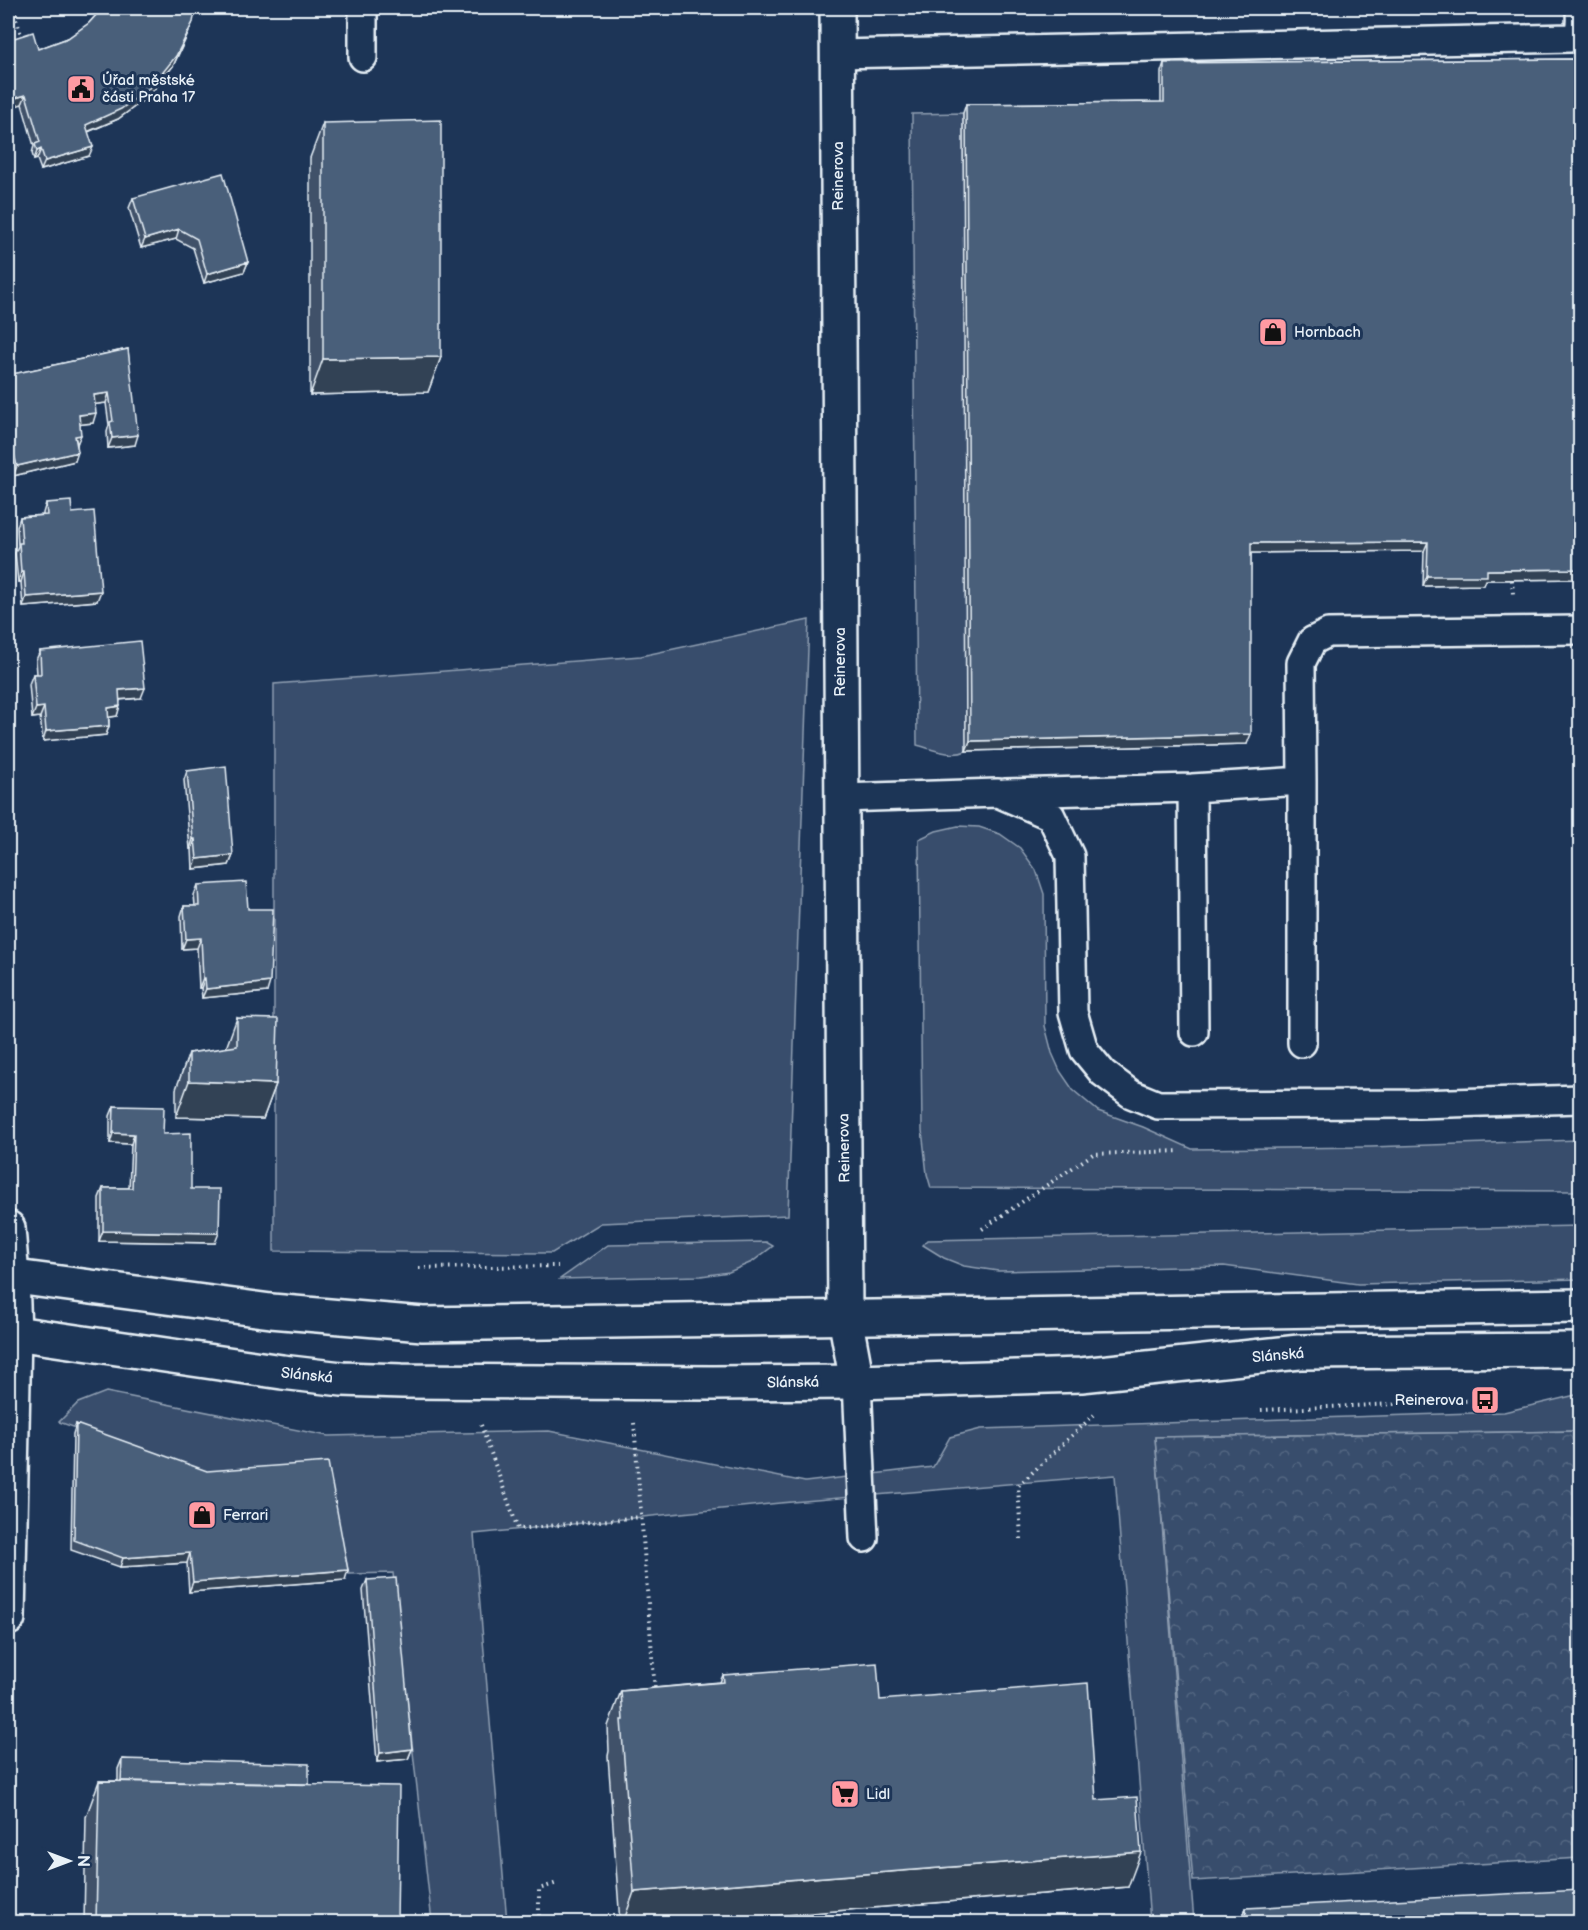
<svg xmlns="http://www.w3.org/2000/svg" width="1588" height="1930" viewBox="0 0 1588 1930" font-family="'Balsamiq Sans',sans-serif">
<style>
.grass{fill:#374d6c;stroke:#909fb2;stroke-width:1.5}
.forest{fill:url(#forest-crowns);stroke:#909fb2;stroke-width:1.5}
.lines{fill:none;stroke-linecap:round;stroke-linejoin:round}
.service-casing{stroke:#e8f1f8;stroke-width:32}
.minor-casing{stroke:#e8f1f8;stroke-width:38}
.tertiary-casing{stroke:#e8f1f8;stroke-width:38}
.secondary-casing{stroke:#e8f1f8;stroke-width:38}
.path{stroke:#e8f1f8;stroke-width:4;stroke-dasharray:1.5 4.5;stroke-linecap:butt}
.service{stroke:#1d3557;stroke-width:27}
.minor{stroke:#1d3557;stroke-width:33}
.tertiary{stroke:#1d3557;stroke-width:33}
.secondary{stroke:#1d3557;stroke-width:33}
.wall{fill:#3f5169;stroke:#e8f1f8;stroke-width:1.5}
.shaded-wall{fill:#334255;stroke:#e8f1f8;stroke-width:1.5}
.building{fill:#495e7a;stroke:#e8f1f8;stroke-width:1.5}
.labels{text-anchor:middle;stroke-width:6;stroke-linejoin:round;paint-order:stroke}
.poi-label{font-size:15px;fill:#e8f1f8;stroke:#1d3557;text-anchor:start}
.street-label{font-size:15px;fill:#e8f1f8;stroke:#1d3557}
</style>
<defs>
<pattern id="forest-crowns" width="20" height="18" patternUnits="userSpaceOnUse" patternTransform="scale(1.5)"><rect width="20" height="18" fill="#374d6c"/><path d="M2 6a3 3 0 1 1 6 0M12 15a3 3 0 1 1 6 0" fill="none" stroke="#546782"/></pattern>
</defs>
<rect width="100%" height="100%" fill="#1d3557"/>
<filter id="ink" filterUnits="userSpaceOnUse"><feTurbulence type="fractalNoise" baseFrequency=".0167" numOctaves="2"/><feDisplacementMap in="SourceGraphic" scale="12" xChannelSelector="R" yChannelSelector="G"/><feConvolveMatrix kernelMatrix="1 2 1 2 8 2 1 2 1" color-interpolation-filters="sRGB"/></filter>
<g filter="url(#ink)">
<!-- grass -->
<path class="grass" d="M 963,113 L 969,744 L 966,751 C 952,758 932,749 917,745 L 912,114 Z
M 809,620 L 788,1215 L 601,1223 L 552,1253 L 274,1251 L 274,684 L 641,656 Z
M 958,826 L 979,827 L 1000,834 L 1020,848 L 1036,870 L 1044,894 L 1045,1026 L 1052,1053 L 1060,1071 L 1073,1090 L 1098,1111 L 1143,1127 L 1192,1149 L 1370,1147 L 1580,1140 L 1580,1191 L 931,1188 L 927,1174 L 922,1130 L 919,839 L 936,831 Z
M 1580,1226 L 1580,1279 L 1358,1284 L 1224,1266 L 998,1271 L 964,1266 L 944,1258 L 923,1245 L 928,1240 Z
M 766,1242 L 773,1246 L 752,1262 L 729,1272 L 701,1276 L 560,1279 L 608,1245 Z
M 106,1392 L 328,1436 L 549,1431 L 805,1482 L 933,1467 L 950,1437 L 981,1429 L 1504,1412 L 1580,1394 L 1580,1431 L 1155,1437 L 1194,1922 L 1150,1922 L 1115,1475 L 780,1503 L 474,1534 L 507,1922 L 432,1922 L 393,1573 L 349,1574 L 325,1468 L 204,1473 L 59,1422 L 78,1403 Z"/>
<!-- forest -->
<path class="forest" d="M 1580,1431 L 1580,1858 L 1193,1881 L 1155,1437 Z"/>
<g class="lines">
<!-- service casing -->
<g class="service-casing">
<path id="service" d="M 837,54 L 1570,38 C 1583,33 1580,20 1580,8
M 363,57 L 363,8
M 1302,781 L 1302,1043
M 1192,788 L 1194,1032
M 1005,793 L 1192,788 L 1302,781 L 1301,663 L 1312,641 L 1328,633 L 1580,630
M 841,798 L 998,793 L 1051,816 L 1070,856 L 1073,1012 L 1084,1050 L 1103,1073 L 1131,1094 L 1158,1105 L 1418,1104 L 1580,1099
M 857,1382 L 864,1538"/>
</g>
<!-- minor casing -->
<g class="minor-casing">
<path id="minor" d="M 837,8 L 845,1317 L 857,1382
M 8,1618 L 14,1333 L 12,1277"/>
</g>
<!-- tertiary casing -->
<g class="tertiary-casing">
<path id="tertiary" d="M 8,1228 L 12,1277"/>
</g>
<!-- secondary casing -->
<g class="secondary-casing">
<path id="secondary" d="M 8,1276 L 271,1311 L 423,1324 L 1580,1306
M 8,1332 L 282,1372 L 342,1379 L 402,1381 L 713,1383 L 857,1382 L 1081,1375 L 1299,1352 L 1580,1350"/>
</g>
<!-- path -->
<path class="path" d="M 13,8 L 22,38
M 1512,580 L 1513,594
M 982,1229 L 1093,1154 L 1181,1151
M 419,1268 L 558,1266
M 1261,1410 L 1485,1400
M 634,1423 L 655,1692
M 481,1425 L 518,1529 L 641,1517
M 1021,1539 L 1018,1486 L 1094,1415
M 539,1922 L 539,1889 L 557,1883"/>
<!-- service -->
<use href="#service" class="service"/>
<!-- minor -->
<use href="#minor" class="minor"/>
<!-- tertiary -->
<use href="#tertiary" class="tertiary"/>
<!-- secondary -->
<use href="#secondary" class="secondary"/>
</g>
<!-- wall -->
<path class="wall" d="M 97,14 L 189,32 L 173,66 L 149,96 L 118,119 L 88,132 L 89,156 L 41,170 L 37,159 L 34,160 L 32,153 L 34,146 L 22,104 L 38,49 L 68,38 L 89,23 Z
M 1581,59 L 1581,579 L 1486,580 L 1484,585 L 1423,586 L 1424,551 L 1251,553 L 1247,744 L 966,751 L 963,113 L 966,104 L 1161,102 L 1161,72 L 1164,63 Z
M 323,123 L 441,357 L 428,392 L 310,395 L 310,158 Z
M 133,198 L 248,262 L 244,272 L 204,283 L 193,248 L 176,239 L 141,248 L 129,208 Z
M 128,349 L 135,445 L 108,448 L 107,432 L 109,425 L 106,403 L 95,404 L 93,423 L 80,424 L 75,461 L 13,476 L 8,452 L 8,375 Z
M 46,503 L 72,513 L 97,601 L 23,607 L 21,582 L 18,582 L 15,553 L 18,546 L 17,527 L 20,517 L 43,515 L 43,513 Z
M 40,651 L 141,698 L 120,700 L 117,716 L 109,717 L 109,726 L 106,735 L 43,741 L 40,717 L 32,718 L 29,684 L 33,674 L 37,674 L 36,660 Z
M 187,771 L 233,855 L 229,865 L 193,869 L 192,849 L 190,849 L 184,780 Z
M 198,885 L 248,909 L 267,992 L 202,998 L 201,988 L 199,988 L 197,948 L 182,949 L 181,916 L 184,906 L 195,906 L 194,895 Z
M 237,1018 L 276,1084 L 263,1119 L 176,1117 L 176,1089 L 189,1053 L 226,1048 Z
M 114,1106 L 163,1134 L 191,1189 L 215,1243 L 99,1241 L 99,1198 L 103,1188 L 129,1188 L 131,1144 L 110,1143 L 110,1116 Z
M 76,1424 L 345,1580 L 189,1592 L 187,1563 L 120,1567 L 71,1550 L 73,1434 Z
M 367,1580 L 412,1749 L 408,1759 L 377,1762 L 363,1590 Z
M 723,1675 L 880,1700 L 1096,1800 L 1128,1887 L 689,1923 L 620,1923 L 608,1756 L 609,1751 L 608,1726 L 621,1691 L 720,1682 Z
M 122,1759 L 309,1784 L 397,1923 L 84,1923 L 86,1817 L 99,1781 L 118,1781 L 118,1769 Z
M 1246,1908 L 1581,1923 L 1241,1923 Z"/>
<!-- shaded-wall -->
<path class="shaded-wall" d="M 193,22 L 173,66 L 149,96 L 118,119 L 82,134 L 86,125 Z
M 26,95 L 22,104 L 8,109 L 8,100 Z
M 93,147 L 89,156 L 41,170 L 45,161 Z
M 41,149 L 37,159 L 34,160 L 37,151 Z
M 179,229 L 176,239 L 141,248 L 145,239 Z
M 248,262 L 244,272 L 204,283 L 207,274 Z
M 441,357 L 428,392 L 310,395 L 323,359 Z
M 109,393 L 106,403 L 90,405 L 94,395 Z
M 96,413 L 93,423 L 75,425 L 79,415 Z
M 81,435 L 77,444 L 75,436 Z
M 138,435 L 135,445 L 108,448 L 112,438 Z
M 78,452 L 75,461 L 13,476 L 17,466 Z
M 1428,542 L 1424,551 L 1247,553 L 1251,543 Z
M 1581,569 L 1581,579 L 1486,580 L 1484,585 L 1423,586 L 1427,576 L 1487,570 Z
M 21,572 L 24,572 L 21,582 L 18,582 Z
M 101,591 L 97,601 L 23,607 L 26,597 Z
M 145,688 L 141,698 L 115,700 L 119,690 Z
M 120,706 L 117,716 L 104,718 L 108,708 Z
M 44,707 L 40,717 L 32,718 L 36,708 Z
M 109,726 L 106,735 L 43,741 L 46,731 Z
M 1251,734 L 1247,744 L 966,751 L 970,741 Z
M 193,839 L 195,839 L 192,849 L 190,849 Z
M 233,855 L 229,865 L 193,869 L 197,859 Z
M 201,938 L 197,948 L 182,949 L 186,939 Z
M 203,978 L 205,978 L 201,988 L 199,988 Z
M 270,982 L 267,992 L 202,998 L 206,989 Z
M 189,1081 L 276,1084 L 263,1119 L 176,1117 Z
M 113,1133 L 134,1134 L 131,1144 L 110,1143 Z
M 103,1231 L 219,1233 L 215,1243 L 99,1241 Z
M 190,1553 L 187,1563 L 120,1567 L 123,1558 Z
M 348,1570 L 345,1580 L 189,1592 L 193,1582 Z
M 412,1749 L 408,1759 L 377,1762 L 380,1753 Z
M 1141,1852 L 1128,1887 L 689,1923 L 623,1923 L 634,1892 Z"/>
<!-- building -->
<path class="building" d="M 100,8 L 196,8 L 193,22 L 176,56 L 152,86 L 121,109 L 86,125 L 93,147 L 45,161 L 41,149 L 37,151 L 35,144 L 40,142 L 26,95 L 8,100 L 8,40 L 33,32 L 38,49 L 68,38 L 89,23 L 97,14 Z
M 1581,59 L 1581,569 L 1487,570 L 1487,576 L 1427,576 L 1428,542 L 1251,543 L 1251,734 L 970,741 L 966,104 L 1164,102 L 1164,63 Z
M 441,120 L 441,357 L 323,359 L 323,123 Z
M 223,173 L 248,262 L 207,274 L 197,239 L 179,229 L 145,239 L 133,198 Z
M 128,349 L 138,435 L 112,438 L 110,422 L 113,421 L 109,393 L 94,395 L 96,413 L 79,415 L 81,435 L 75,436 L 78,452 L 17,466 L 10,438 L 8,439 L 8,375 Z
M 71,501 L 72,513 L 94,511 L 101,591 L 26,597 L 24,572 L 21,572 L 19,543 L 22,543 L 20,517 L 47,515 L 46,503 Z
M 140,641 L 145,688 L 119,690 L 120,706 L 108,708 L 109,726 L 46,731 L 44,707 L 36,708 L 33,674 L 41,674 L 40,651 Z
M 226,766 L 233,855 L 197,859 L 195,839 L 193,839 L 187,771 Z
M 246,882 L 248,909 L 273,909 L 270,982 L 206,989 L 205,978 L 203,978 L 201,938 L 186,939 L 184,906 L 199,906 L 198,885 Z
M 237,1018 L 278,1019 L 276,1084 L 189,1081 L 189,1053 L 237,1046 Z
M 114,1106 L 164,1107 L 163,1134 L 191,1133 L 191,1189 L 220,1189 L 219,1233 L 103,1231 L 103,1188 L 132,1188 L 134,1134 L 113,1133 Z
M 76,1424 L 207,1471 L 328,1462 L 348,1570 L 193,1582 L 190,1553 L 123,1558 L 74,1540 Z
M 396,1578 L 412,1749 L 380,1753 L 367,1580 Z
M 877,1663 L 880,1700 L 1088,1683 L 1096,1800 L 1137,1797 L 1141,1852 L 634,1892 L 621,1720 L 623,1720 L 621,1691 L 724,1682 L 723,1675 Z
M 122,1759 L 309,1764 L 309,1784 L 121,1781 Z
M 99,1781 L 399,1786 L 397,1923 L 96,1923 Z
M 1581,1890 L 1581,1923 L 1247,1923 L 1246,1908 Z"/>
</g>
<!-- icons -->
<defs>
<g id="civic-square" transform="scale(1.5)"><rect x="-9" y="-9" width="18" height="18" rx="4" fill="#ff9aa2" stroke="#1d3557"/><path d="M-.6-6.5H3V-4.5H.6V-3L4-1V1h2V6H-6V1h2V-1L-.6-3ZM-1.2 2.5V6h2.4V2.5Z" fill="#111"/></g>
<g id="shop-square" transform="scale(1.5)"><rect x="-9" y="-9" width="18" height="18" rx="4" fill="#ff9aa2" stroke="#1d3557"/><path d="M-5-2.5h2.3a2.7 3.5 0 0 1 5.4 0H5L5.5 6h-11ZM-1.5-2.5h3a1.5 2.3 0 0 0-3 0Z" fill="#111"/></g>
<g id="bus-square" transform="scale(1.5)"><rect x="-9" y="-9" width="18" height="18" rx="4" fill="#ff9aa2" stroke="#1d3557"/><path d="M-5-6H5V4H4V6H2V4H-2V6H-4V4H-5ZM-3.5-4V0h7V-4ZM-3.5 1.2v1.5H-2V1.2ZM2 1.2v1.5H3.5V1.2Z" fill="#111"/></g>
<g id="supermarket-square" transform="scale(1.5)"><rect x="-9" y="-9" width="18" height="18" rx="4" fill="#ff9aa2" stroke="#1d3557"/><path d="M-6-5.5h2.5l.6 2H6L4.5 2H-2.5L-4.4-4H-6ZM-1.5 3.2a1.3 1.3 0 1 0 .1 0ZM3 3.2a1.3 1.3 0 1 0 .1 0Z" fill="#111"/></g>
</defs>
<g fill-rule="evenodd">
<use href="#civic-square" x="81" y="89"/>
<use href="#shop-square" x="1273" y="332"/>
<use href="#bus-square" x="1485" y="1400"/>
<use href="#shop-square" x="202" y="1515"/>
<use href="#supermarket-square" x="845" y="1794"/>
</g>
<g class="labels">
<!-- poi labels -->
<g class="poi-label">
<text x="102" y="85">Úřad městské<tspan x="102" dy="17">části Praha 17</tspan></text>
<text x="1294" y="337">Hornbach</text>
<text x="1464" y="1405" text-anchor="end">Reinerova</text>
<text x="223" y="1520">Ferrari</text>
<text x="866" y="1799">Lidl</text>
</g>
<!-- street labels -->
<g class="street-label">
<text transform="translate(838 176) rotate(-90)" y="5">Reinerova</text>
<text transform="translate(840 662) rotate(-90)" y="5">Reinerova</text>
<text transform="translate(844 1148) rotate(-91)" y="5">Reinerova</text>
<text transform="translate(1278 1355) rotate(-5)" y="5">Slánská</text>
<text transform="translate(307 1375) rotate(6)" y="5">Slánská</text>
<text transform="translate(793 1382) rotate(-1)" y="5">Slánská</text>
</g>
</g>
<!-- margin -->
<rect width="1588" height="1930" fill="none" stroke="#1d3557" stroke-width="30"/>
<rect x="15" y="15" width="1558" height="1900" fill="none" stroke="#e8f1f8" stroke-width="2" filter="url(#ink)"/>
<!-- north arrow -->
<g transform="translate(69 1861) rotate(90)" stroke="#1d3557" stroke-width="4.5" paint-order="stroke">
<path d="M0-4.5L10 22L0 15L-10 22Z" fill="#e8f1f8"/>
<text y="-9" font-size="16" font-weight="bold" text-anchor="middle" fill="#e8f1f8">N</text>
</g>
</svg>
